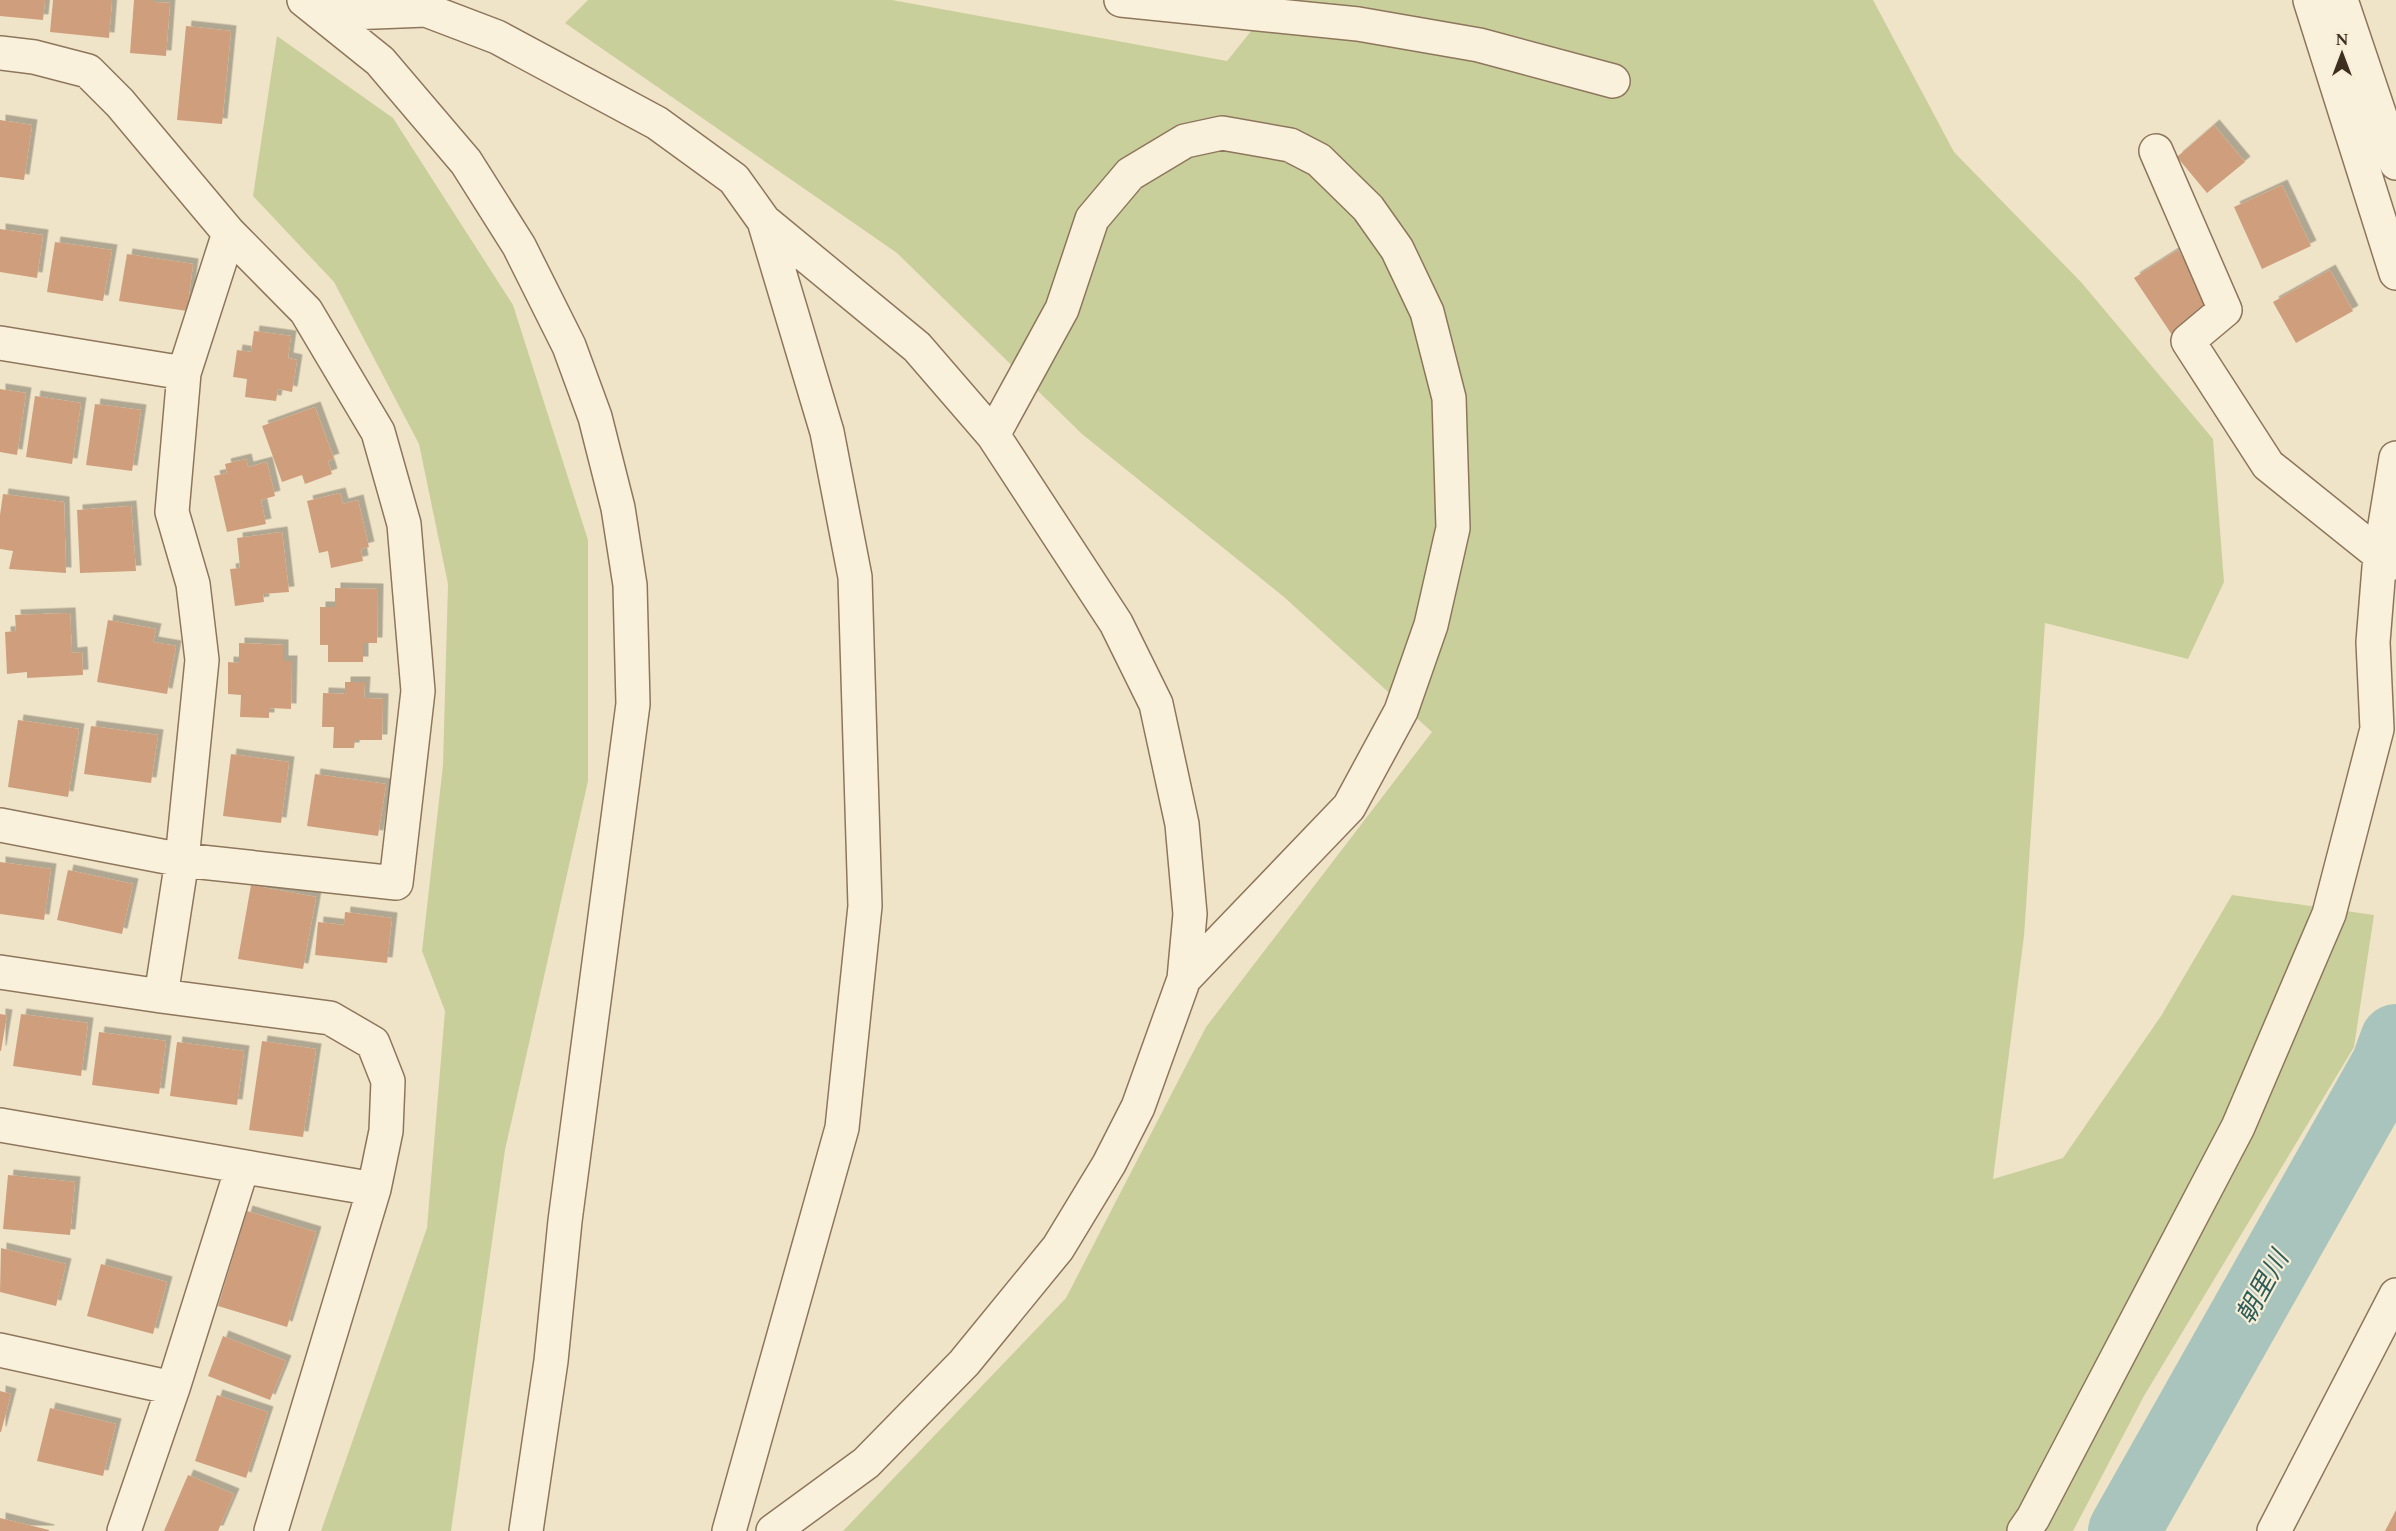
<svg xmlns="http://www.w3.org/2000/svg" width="2396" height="1531" viewBox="0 0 2396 1531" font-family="Spectral,'Noto Sans JP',serif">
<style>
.green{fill:#c9cf9b}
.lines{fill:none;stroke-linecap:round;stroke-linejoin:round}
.river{stroke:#a9c4bc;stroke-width:72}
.building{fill:#cf9f7d;filter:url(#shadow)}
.minor-casing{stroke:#8d765c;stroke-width:36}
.minor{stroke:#faf1dc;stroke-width:33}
.labels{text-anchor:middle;stroke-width:4.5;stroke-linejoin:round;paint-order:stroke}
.water-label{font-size:26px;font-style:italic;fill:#2f5d5a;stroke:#f7eed8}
</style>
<defs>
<filter id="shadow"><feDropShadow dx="5.5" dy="-5.5" stdDeviation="0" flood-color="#0004"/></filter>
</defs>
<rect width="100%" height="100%" fill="#f0e4c8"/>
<!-- green -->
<path class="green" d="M 588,0 L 892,0 L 1227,61 L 1276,0 L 1873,0 L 1954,152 L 2081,282 L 2213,439 L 2224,582 L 2188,659 L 2045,623 L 2024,936 L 1993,1179 L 2063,1158 L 2161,1016 L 2232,895 L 2374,915 L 2354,1047 L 2144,1396 L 2073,1531 L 843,1531 L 1066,1298 L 1206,1027 L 1432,732 L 1284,597 L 1082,434 L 897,253 L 565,23 Z
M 277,36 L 393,118 L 513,305 L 588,540 L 588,781 L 505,1150 L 451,1531 L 321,1531 L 427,1228 L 445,1011 L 422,951 L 443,765 L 448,584 L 419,444 L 334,282 L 253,196 Z"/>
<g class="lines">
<!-- river -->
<path class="river" d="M 2124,1531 L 2387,1065 L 2396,1040"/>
</g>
<!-- building -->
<path class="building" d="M 0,0 L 45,0 L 43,20 L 0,16 Z
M 53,0 L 112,0 L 109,38 L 50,32 Z
M 134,0 L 154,0 L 154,2 L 170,3 L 166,56 L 130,53 Z
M 186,26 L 231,31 L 222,124 L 177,120 Z
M 0,120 L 32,125 L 24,180 L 0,177 Z
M 2214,125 L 2245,162 L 2207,193 L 2177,157 Z
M 2282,185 L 2311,246 L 2262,269 L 2234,207 Z
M 0,229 L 43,235 L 37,278 L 0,272 Z
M 55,242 L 112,250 L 103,301 L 47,292 Z
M 2178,250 L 2215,306 L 2172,335 L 2134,278 Z
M 127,254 L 193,264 L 187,311 L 119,301 Z
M 2330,270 L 2353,311 L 2296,343 L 2273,302 Z
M 254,331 L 291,336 L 288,358 L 297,360 L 292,392 L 278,389 L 276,401 L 245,397 L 247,379 L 233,377 L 237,350 L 251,352 Z
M 0,389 L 26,393 L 17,455 L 0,452 Z
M 35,396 L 81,403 L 72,464 L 26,457 Z
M 95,404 L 141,410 L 132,471 L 86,465 Z
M 315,407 L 334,459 L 328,461 L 332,474 L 305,484 L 302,475 L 282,482 L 262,426 Z
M 246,459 L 248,467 L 267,462 L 275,496 L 261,500 L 266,524 L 227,532 L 214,476 L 227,473 L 225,464 Z
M 340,493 L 343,504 L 358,500 L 369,547 L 361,549 L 363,561 L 331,568 L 328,551 L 319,553 L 307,501 Z
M 3,494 L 64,502 L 66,573 L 9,569 L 13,551 L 0,549 L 0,515 Z
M 131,506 L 136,571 L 80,573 L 77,510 Z
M 282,532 L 289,592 L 263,594 L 264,602 L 235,606 L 230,569 L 240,568 L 237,538 Z
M 335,588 L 378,589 L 377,643 L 363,643 L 363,662 L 328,662 L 328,645 L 320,645 L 320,607 L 335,607 Z
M 70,613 L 72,653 L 82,652 L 83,675 L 27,678 L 27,672 L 7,674 L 5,632 L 16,631 L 15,615 Z
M 108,620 L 156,629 L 153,642 L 176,646 L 167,694 L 97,682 Z
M 239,643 L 283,645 L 283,661 L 292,661 L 291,709 L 269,708 L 269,718 L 240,717 L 241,695 L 228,694 L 228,662 L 239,663 Z
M 345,682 L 365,682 L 364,698 L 383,699 L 382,740 L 355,740 L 354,748 L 333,748 L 334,727 L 322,727 L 323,693 L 345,694 Z
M 18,720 L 79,729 L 68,797 L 8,787 Z
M 91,726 L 158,735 L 151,783 L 84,774 Z
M 231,754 L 289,762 L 281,823 L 223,816 Z
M 315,774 L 386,784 L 378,836 L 307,826 Z
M 0,862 L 51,869 L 44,920 L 0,914 Z
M 68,870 L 133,884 L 122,934 L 57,920 Z
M 251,885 L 316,897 L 303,969 L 238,959 Z
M 345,912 L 392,918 L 387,963 L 315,955 L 318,922 L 344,925 Z
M 0,1014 L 7,1015 L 1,1051 L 0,1051 Z
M 21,1014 L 88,1023 L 81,1076 L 13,1066 Z
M 99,1032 L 166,1041 L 159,1094 L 92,1085 Z
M 262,1041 L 316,1049 L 303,1137 L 249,1130 Z
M 177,1042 L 244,1051 L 237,1105 L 170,1096 Z
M 8,1175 L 75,1182 L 70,1235 L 3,1229 Z
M 247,1211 L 316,1232 L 287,1327 L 218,1306 Z
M 1,1248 L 66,1264 L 56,1306 L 0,1292 Z
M 101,1264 L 167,1282 L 153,1334 L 87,1316 Z
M 223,1336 L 286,1361 L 270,1400 L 208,1376 Z
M 0,1391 L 11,1394 L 1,1432 L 0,1432 Z
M 217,1395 L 268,1412 L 246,1478 L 195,1461 Z
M 50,1408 L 116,1424 L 103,1476 L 37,1461 Z
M 188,1475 L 234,1494 L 218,1531 L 164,1531 Z
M 2396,1510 L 2396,1531 L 2385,1531 Z
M 0,1518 L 49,1530 L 49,1531 L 0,1531 Z"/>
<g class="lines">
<!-- minor casing -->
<g class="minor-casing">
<path id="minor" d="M 304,0 L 380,61 L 466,162 L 519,246 L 569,346 L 595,417 L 618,508 L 630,585 L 633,704 L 565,1221 L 551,1361 L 526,1531
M 1121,0 L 1358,24 L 1479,45 L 1613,81
M 2310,0 L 2396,273
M 2341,0 L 2396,163
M 324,14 L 426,10 L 497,37 L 657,123 L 734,179 L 764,221 L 917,347 L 993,435 L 1116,623 L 1156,704 L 1182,824 L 1190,914 L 1184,979 L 1138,1107 L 1109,1164 L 1058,1248 L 964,1363 L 866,1463 L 773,1531
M 0,53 L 34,57 L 88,71 L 120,103 L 229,233 L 306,311 L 378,432 L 404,524 L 418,691 L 396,883 L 182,860 L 0,825
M 2156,151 L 2225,310 L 2188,341 L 2268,465 L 2380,555 L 2396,563
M 0,343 L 184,373
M 993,435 L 1062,309 L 1092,219 L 1130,174 L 1185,141 L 1222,133 L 1290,145 L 1319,160 L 1368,208 L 1397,249 L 1427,312 L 1449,398 L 1453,528 L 1431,625 L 1401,711 L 1349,807 L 1184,979
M 0,972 L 161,996 L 330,1018 L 373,1043 L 388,1081 L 386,1131 L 374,1189 L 271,1531
M 161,996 L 182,860 L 202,660 L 193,584 L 172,512 L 184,373 L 229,233
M 0,1125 L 374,1189
M 0,1350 L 173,1388
M 124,1531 L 173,1388 L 242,1168
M 729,1531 L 842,1128 L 865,906 L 855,577 L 827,432 L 764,221
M 2024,1531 L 2033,1518 L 2238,1127 L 2329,914 L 2377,729 L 2373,642 L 2380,555 L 2396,458
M 2274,1531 L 2396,1295"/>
</g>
<!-- minor -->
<use href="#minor" class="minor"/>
</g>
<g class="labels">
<!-- water labels -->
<g class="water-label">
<text transform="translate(2262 1287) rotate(-61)" y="9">朝里川</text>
</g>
</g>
<!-- north arrow -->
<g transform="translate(2342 54)" stroke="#f7eed8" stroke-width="4.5" paint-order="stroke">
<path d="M0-4.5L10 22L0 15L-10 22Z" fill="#3d2e20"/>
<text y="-9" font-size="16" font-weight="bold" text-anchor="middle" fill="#3d2e20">N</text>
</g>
</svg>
